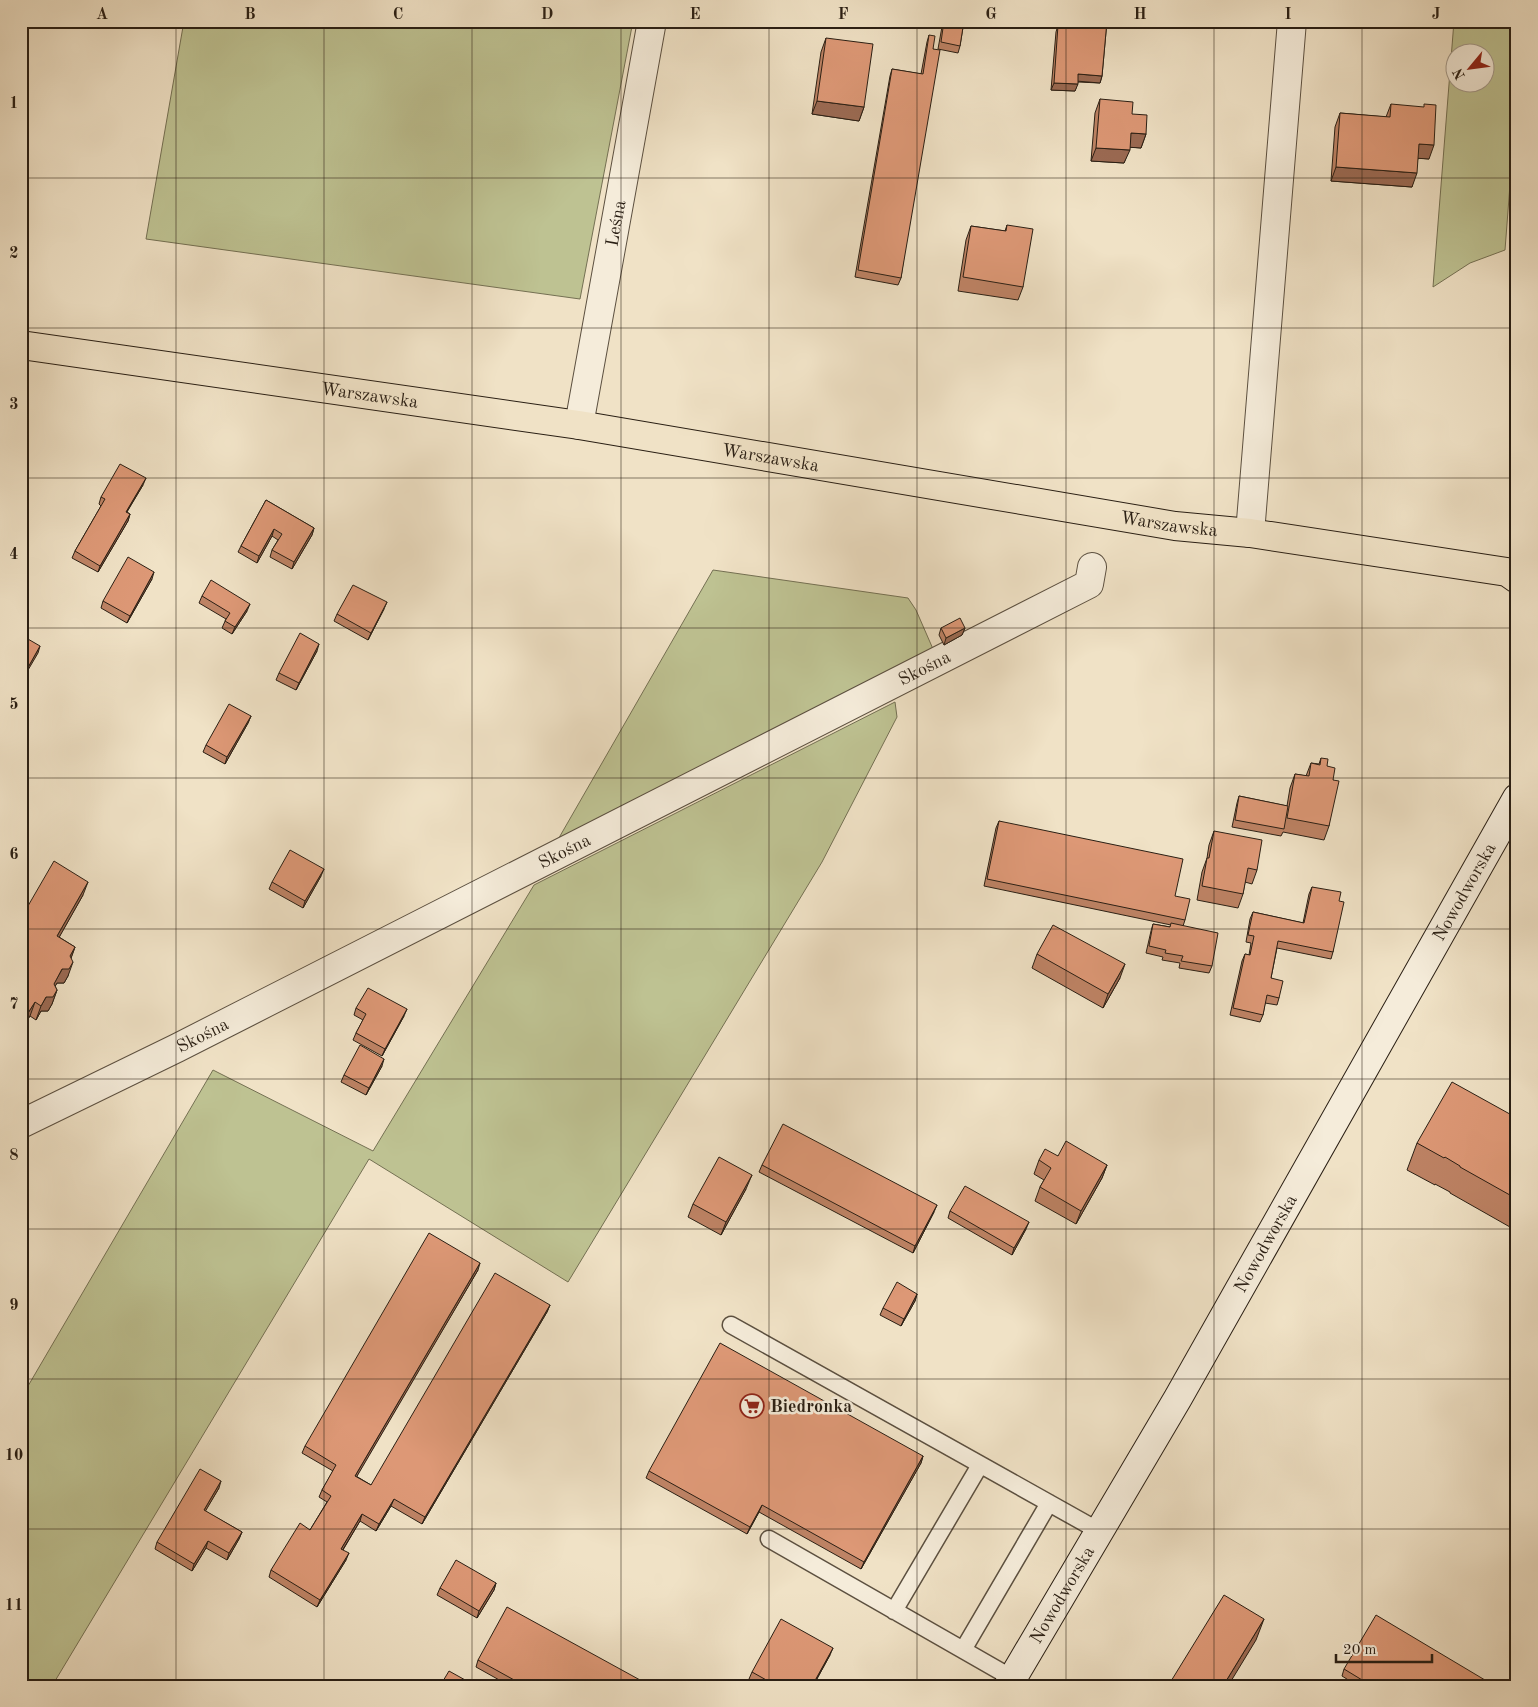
<svg xmlns="http://www.w3.org/2000/svg" width="1538" height="1707" viewBox="0 0 1538 1707" font-family="'Old Standard TT',serif">
<style>
.green{fill:#bec292;stroke:#747053;fill-rule:evenodd}
.lines{fill:none;stroke-linecap:round;stroke-linejoin:round}
.lane-casing{stroke:#5c5040;stroke-width:19}
.street-casing{stroke:#5c5040;stroke-width:30}
.secondary-casing{stroke:#2a1f14;stroke-width:30}
.primary-casing{stroke:#2a1f14;stroke-width:30}
.lane{stroke:#f5ecda;stroke-width:16}
.street{stroke:#f5ecda;stroke-width:28}
.secondary{stroke:#f5ecda;stroke-width:28}
.primary{stroke:#f0e2c6;stroke-width:28}
.wall{fill:#be8365;stroke:#2a1f14}
.shaded-wall{fill:#9b6a53;stroke:#2a1f14}
.building{fill:#dd9876;stroke:#2a1f14}
.grid{fill:none;stroke:#2a1f14;stroke-width:1;stroke-opacity:0.55}
.labels{text-anchor:middle;stroke-width:5;stroke-linejoin:round;paint-order:stroke}
.street-label{font-size:18px;fill:#2a1f14;stroke:#f5ecda}
.poi-label{font-size:18px;font-weight:bold;fill:#2a1f14;stroke:#f5ecda;text-anchor:start}
.neatline{fill:none;stroke:#2a1f14;stroke-width:2}
.grid-label{font-size:16px;text-anchor:middle;font-weight:bold;fill:#2a1f14}
</style>
<rect width="100%" height="100%" fill="#f0e2c6"/>
<filter id="stains"><feTurbulence type="fractalNoise" baseFrequency=".004" numOctaves="4"/><feColorMatrix values="0 0 0 0 .2 0 0 0 0 .09 0 0 0 0 .02 0 0 0 .5 -.17"/></filter>
<radialGradient id="worn" r=".72"><stop offset=".6" stop-color="#630" stop-opacity="0"/><stop offset="1" stop-color="#630" stop-opacity=".3"/></radialGradient>
<!-- green -->
<path class="green" d="M 184,21 L 633,21 L 580,299 L 146,239 Z
M 1454,21 L 1517,21 L 1517,93 L 1505,250 L 1470,263 L 1433,287 ZM 1486,52 L 1486,82 L 1456,82 L 1456,52 Z
M 713,570 L 908,598 L 916,610 L 933,649 L 556,843 Z
M 895,702 L 897,717 L 822,862 L 568,1282 L 369,1159 L 52,1686 L 21,1686 L 21,1398 L 213,1070 L 373,1151 L 534,885 Z"/>
<g class="lines">
<!-- lane casing -->
<g class="lane-casing">
<path id="lane" d="M 731,1325 L 1099,1531
M 769,1539 L 1012,1678
M 894,1611 L 980,1465
M 963,1650 L 1049,1503"/>
</g>
<!-- street casing -->
<g class="street-casing">
<g id="street">
<path id="s1" d="M 579,425 L 652,21"/>
<path d="M 1250,533 L 1292,21"/>
<path id="s2" d="M 21,1124 L 177,1048 L 1089,584 L 1092,567"/>
</g>
</g>
<!-- secondary casing -->
<g class="secondary-casing">
<g id="secondary">
<path id="s3" d="M 1008,1686 L 1178,1398 L 1517,798"/>
</g>
</g>
<!-- primary casing -->
<g class="primary-casing">
<g id="primary">
<path id="s4" d="M 21,345 L 579,425 L 1175,526 L 1250,533 L 1507,572 L 1517,579"/>
</g>
</g>
<!-- lane -->
<use href="#lane" class="lane"/>
<!-- street -->
<use href="#street" class="street"/>
<!-- secondary -->
<use href="#secondary" class="secondary"/>
<!-- primary -->
<use href="#primary" class="primary"/>
</g>
<!-- wall -->
<path class="wall" d="M 857,21 L 882,21 L 881,25 Z
M 943,21 L 964,21 L 960,46 L 958,53 L 938,49 Z
M 1081,21 L 1107,21 L 1102,76 L 1100,83 L 1078,82 L 1075,91 L 1051,90 L 1056,32 L 1058,25 L 1081,27 Z
M 929,35 L 933,49 L 901,278 L 898,285 L 855,277 L 890,76 L 892,69 L 921,74 L 927,42 Z
M 826,38 L 864,107 L 859,121 L 812,114 L 821,52 Z
M 1100,99 L 1132,114 L 1146,134 L 1141,148 L 1130,147 L 1124,163 L 1091,161 L 1095,113 Z
M 1391,104 L 1429,159 L 1418,158 L 1412,187 L 1331,181 L 1335,127 L 1340,113 L 1386,117 Z
M 1007,225 L 1023,287 L 1018,300 L 958,291 L 966,240 L 971,226 L 1005,231 Z
M 143,485 L 127,512 L 130,514 L 128,521 L 98,572 L 72,558 L 75,551 L 101,506 L 99,504 L 101,497 Z
M 266,500 L 314,528 L 312,535 L 292,569 L 270,557 L 272,550 L 278,540 L 272,536 L 257,563 L 238,552 L 241,546 Z
M 152,579 L 127,623 L 101,608 L 103,601 Z
M 202,596 L 247,611 L 232,634 L 222,628 L 226,619 L 199,603 Z
M 384,609 L 368,640 L 334,621 L 337,614 Z
M 941,628 L 965,628 L 962,635 L 944,645 L 939,635 Z
M 317,651 L 296,690 L 276,680 L 279,673 Z
M 251,716 L 248,723 L 225,764 L 203,752 L 206,745 Z
M 1321,758 L 1327,766 L 1333,780 L 1329,826 L 1324,840 L 1283,832 L 1281,836 L 1232,827 L 1237,803 L 1239,796 L 1287,806 L 1290,788 L 1295,774 L 1306,776 L 1311,763 L 1319,764 Z
M 999,821 L 1175,896 L 1185,920 L 1183,926 L 1212,966 L 1209,973 L 1179,968 L 1180,963 L 1162,960 L 1163,957 L 1146,953 L 1151,931 L 1153,924 L 1170,927 L 1171,925 L 984,886 L 996,828 Z
M 1214,831 L 1257,870 L 1252,884 L 1245,882 L 1243,894 L 1238,908 L 1197,900 L 1202,872 L 1207,858 L 1209,845 Z
M 321,876 L 303,908 L 269,889 L 272,882 Z
M 1312,887 L 1339,901 L 1333,952 L 1331,959 L 1277,948 L 1271,978 L 1279,998 L 1277,1005 L 1265,1003 L 1263,1015 L 1260,1022 L 1230,1015 L 1242,961 L 1245,954 L 1249,955 L 1251,943 L 1246,942 L 1250,919 L 1253,912 L 1303,923 L 1309,894 Z
M 83,895 L 59,937 L 75,947 L 71,958 L 68,976 L 64,983 L 57,983 L 55,986 L 57,990 L 52,1004 L 48,1011 L 41,1011 L 36,1020 L 30,1016 L 21,1029 L 21,918 Z
M 1037,954 L 1120,978 L 1103,1008 L 1032,968 Z
M 356,1008 L 404,1016 L 382,1056 L 353,1040 L 356,1033 L 363,1020 L 354,1015 Z
M 382,1066 L 366,1095 L 341,1082 L 344,1075 Z
M 1517,1118 L 1517,1231 L 1450,1193 L 1450,1192 L 1435,1184 L 1435,1185 L 1407,1170 L 1417,1143 Z
M 1058,1156 L 1107,1165 L 1102,1178 L 1076,1224 L 1035,1201 L 1040,1187 L 1044,1180 L 1034,1174 L 1039,1160 Z
M 762,1165 L 934,1212 L 913,1253 L 759,1172 Z
M 746,1189 L 721,1235 L 688,1217 L 693,1204 Z
M 950,1211 L 1026,1229 L 1012,1255 L 948,1218 Z
M 478,1270 L 356,1476 L 371,1485 L 550,1305 L 547,1312 L 422,1524 L 391,1506 L 376,1531 L 360,1521 L 343,1550 L 346,1560 L 317,1607 L 269,1577 L 271,1570 L 310,1530 L 327,1502 L 319,1497 L 322,1490 L 333,1471 L 302,1453 L 305,1446 Z
M 917,1294 L 915,1301 L 901,1326 L 880,1315 L 883,1308 Z
M 923,1456 L 921,1463 L 861,1569 L 759,1512 L 747,1534 L 646,1478 L 649,1471 Z
M 219,1488 L 205,1511 L 242,1532 L 239,1539 L 227,1560 L 206,1548 L 192,1571 L 155,1549 L 157,1542 Z
M 496,1583 L 494,1590 L 477,1618 L 437,1595 L 440,1588 Z
M 830,1655 L 813,1686 L 762,1686 L 749,1679 L 752,1672 Z
M 478,1660 L 651,1686 L 510,1686 L 476,1667 Z
M 1344,1669 L 1495,1686 L 1358,1686 L 1342,1676 Z"/>
<!-- shaded-wall -->
<path class="shaded-wall" d="M 1078,74 L 1102,76 L 1100,83 L 1076,81 Z
M 1054,83 L 1078,84 L 1075,91 L 1051,90 Z
M 817,101 L 864,107 L 859,121 L 812,114 Z
M 1131,133 L 1146,134 L 1141,148 L 1126,147 Z
M 1419,144 L 1434,145 L 1429,159 L 1414,158 Z
M 1096,148 L 1130,150 L 1124,163 L 1091,161 Z
M 1336,167 L 1417,173 L 1412,187 L 1331,181 Z
M 146,478 L 143,485 L 123,518 L 126,512 Z
M 130,514 L 128,521 L 98,572 L 100,566 Z
M 314,528 L 312,535 L 292,569 L 294,562 Z
M 274,529 L 272,536 L 257,563 L 259,556 Z
M 154,572 L 152,579 L 127,623 L 130,616 Z
M 387,602 L 384,609 L 368,640 L 371,633 Z
M 250,604 L 247,611 L 232,634 L 235,627 Z
M 965,628 L 962,635 L 944,645 L 946,638 Z
M 319,644 L 317,651 L 296,690 L 299,683 Z
M 40,646 L 38,653 L 21,682 L 21,680 Z
M 251,716 L 248,723 L 225,764 L 227,757 Z
M 324,869 L 321,876 L 303,908 L 305,901 Z
M 88,882 L 83,895 L 52,950 L 57,936 Z
M 75,947 L 70,961 L 73,962 L 68,976 L 64,983 L 57,983 L 49,997 L 57,990 L 52,1004 L 48,1011 L 41,1011 L 36,1020 L 41,1006 Z
M 1125,964 L 1120,978 L 1103,1008 L 1108,994 Z
M 35,1002 L 30,1016 L 21,1029 L 21,1024 Z
M 407,1009 L 404,1016 L 382,1056 L 385,1049 Z
M 384,1059 L 382,1066 L 366,1095 L 369,1088 Z
M 1107,1165 L 1102,1178 L 1076,1224 L 1081,1211 Z
M 752,1175 L 746,1189 L 721,1235 L 726,1222 Z
M 937,1205 L 934,1212 L 913,1253 L 915,1246 Z
M 1029,1222 L 1026,1229 L 1012,1255 L 1014,1248 Z
M 480,1263 L 478,1270 L 353,1483 L 355,1476 Z
M 917,1294 L 915,1301 L 901,1326 L 904,1319 Z
M 550,1305 L 547,1312 L 422,1524 L 425,1517 Z
M 923,1456 L 921,1463 L 861,1569 L 864,1562 Z
M 221,1481 L 219,1488 L 202,1517 L 204,1510 Z
M 394,1499 L 391,1506 L 376,1531 L 379,1524 Z
M 762,1505 L 759,1512 L 747,1534 L 750,1527 Z
M 362,1514 L 360,1521 L 339,1556 L 341,1549 Z
M 242,1532 L 239,1539 L 227,1560 L 229,1553 Z
M 208,1541 L 206,1548 L 192,1571 L 194,1564 Z
M 349,1553 L 346,1560 L 317,1607 L 320,1600 Z
M 496,1583 L 494,1590 L 477,1618 L 479,1611 Z
M 1264,1619 L 1256,1640 L 1228,1686 L 1223,1686 Z
M 833,1648 L 830,1655 L 813,1686 L 812,1686 Z"/>
<!-- building -->
<path class="building" d="M 944,21 L 964,21 L 960,46 L 941,42 Z
M 1083,21 L 1107,21 L 1102,76 L 1078,74 L 1078,84 L 1054,83 L 1058,25 L 1083,27 Z
M 929,35 L 935,36 L 933,49 L 940,50 L 901,278 L 858,270 L 892,69 L 923,74 Z
M 826,38 L 873,44 L 864,107 L 817,101 Z
M 1100,99 L 1133,102 L 1132,114 L 1147,115 L 1146,134 L 1131,133 L 1130,150 L 1096,148 Z
M 1391,104 L 1424,107 L 1424,104 L 1436,105 L 1434,145 L 1419,144 L 1417,173 L 1336,167 L 1340,113 L 1390,117 Z
M 1007,225 L 1033,229 L 1023,287 L 963,277 L 971,226 L 1006,231 Z
M 120,464 L 146,478 L 126,512 L 130,514 L 100,566 L 75,551 L 105,499 L 101,497 Z
M 266,500 L 314,528 L 294,562 L 272,550 L 282,534 L 274,529 L 259,556 L 241,546 Z
M 128,557 L 154,572 L 130,616 L 103,601 Z
M 211,580 L 250,604 L 235,627 L 225,621 L 230,613 L 202,596 Z
M 353,585 L 387,602 L 371,633 L 337,614 Z
M 960,618 L 965,628 L 946,638 L 941,628 Z
M 300,633 L 319,644 L 299,683 L 279,673 Z
M 21,635 L 40,646 L 21,680 Z
M 229,704 L 251,716 L 227,757 L 206,745 Z
M 1321,758 L 1328,759 L 1327,766 L 1335,768 L 1333,780 L 1339,781 L 1329,826 L 1287,818 L 1295,774 L 1309,776 L 1311,763 L 1320,765 Z
M 1239,796 L 1288,806 L 1284,829 L 1235,820 Z
M 999,821 L 1183,859 L 1175,896 L 1190,899 L 1185,920 L 987,879 Z
M 1214,831 L 1262,840 L 1257,870 L 1248,868 L 1243,894 L 1202,886 L 1207,858 L 1209,858 Z
M 290,850 L 324,869 L 305,901 L 272,882 Z
M 54,861 L 88,882 L 57,936 L 75,947 L 70,956 L 73,962 L 69,969 L 62,969 L 54,984 L 57,990 L 53,997 L 46,997 L 41,1006 L 35,1002 L 21,1024 L 21,918 Z
M 1312,887 L 1341,892 L 1339,901 L 1344,902 L 1333,952 L 1278,941 L 1271,978 L 1283,981 L 1279,998 L 1267,995 L 1263,1015 L 1233,1008 L 1245,954 L 1250,955 L 1254,936 L 1248,935 L 1253,912 L 1304,923 Z
M 1171,923 L 1218,933 L 1212,966 L 1181,961 L 1183,956 L 1165,953 L 1166,950 L 1149,946 L 1153,924 L 1170,927 Z
M 1053,925 L 1125,964 L 1108,994 L 1037,954 Z
M 368,988 L 407,1009 L 385,1049 L 356,1033 L 366,1014 L 356,1008 Z
M 360,1045 L 384,1059 L 369,1088 L 344,1075 Z
M 1452,1082 L 1517,1118 L 1517,1199 L 1460,1167 L 1460,1166 L 1445,1157 L 1444,1158 L 1417,1143 Z
M 783,1124 L 937,1205 L 915,1246 L 762,1165 Z
M 1066,1141 L 1107,1165 L 1081,1211 L 1040,1187 L 1051,1168 L 1039,1160 L 1045,1149 L 1058,1156 Z
M 719,1157 L 752,1175 L 726,1222 L 693,1204 Z
M 965,1186 L 1029,1222 L 1014,1248 L 950,1211 Z
M 429,1233 L 480,1263 L 355,1476 L 371,1485 L 495,1273 L 550,1305 L 425,1517 L 394,1499 L 379,1524 L 362,1514 L 341,1549 L 349,1553 L 320,1600 L 271,1570 L 300,1523 L 310,1530 L 331,1496 L 322,1490 L 336,1465 L 305,1446 Z
M 897,1282 L 917,1294 L 904,1319 L 883,1308 Z
M 720,1343 L 923,1456 L 864,1562 L 762,1505 L 750,1527 L 649,1471 Z
M 200,1469 L 221,1481 L 204,1510 L 242,1532 L 229,1553 L 208,1541 L 194,1564 L 157,1542 Z
M 456,1560 L 496,1583 L 479,1611 L 440,1588 Z
M 1224,1595 L 1264,1619 L 1223,1686 L 1168,1686 Z
M 507,1607 L 651,1686 L 525,1686 L 478,1660 Z
M 1376,1615 L 1495,1686 L 1372,1686 L 1344,1669 Z
M 781,1619 L 833,1648 L 812,1686 L 777,1686 L 752,1672 Z
M 449,1671 L 476,1686 L 440,1686 Z"/>
<!-- grid -->
<path class="grid" d="M 176,21 L 176,1686M 324,21 L 324,1686M 472,21 L 472,1686M 621,21 L 621,1686M 769,21 L 769,1686M 917,21 L 917,1686M 1066,21 L 1066,1686M 1214,21 L 1214,1686M 1362,21 L 1362,1686M 21,178 L 1517,178M 21,328 L 1517,328M 21,478 L 1517,478M 21,628 L 1517,628M 21,778 L 1517,778M 21,929 L 1517,929M 21,1079 L 1517,1079M 21,1229 L 1517,1229M 21,1379 L 1517,1379M 21,1529 L 1517,1529"/>
<!-- icons -->
<defs>
<g id="supermarket-ring" transform="scale(1.25)"><circle r="9.5" fill="#f5ecda" stroke="#8f2418" stroke-width="1.5"/><path d="M-6-5.5h2.5l.6 2H6L4.5 2H-2.5L-4.4-4H-6ZM-1.5 3.2a1.3 1.3 0 1 0 .1 0ZM3 3.2a1.3 1.3 0 1 0 .1 0Z" fill="#8f2418"/></g>
</defs>
<g fill-rule="evenodd">
<use href="#supermarket-ring" x="752" y="1406"/>
</g>
<g class="labels">
<!-- street labels -->
<g class="street-label">
<text dy="6" stroke="none"><textPath href="#s1" startOffset="205">Leśna</textPath></text>
<text dy="6" stroke="none"><textPath href="#s4" startOffset="352">Warszawska</textPath></text>
<text dy="6" stroke="none"><textPath href="#s4" startOffset="758">Warszawska</textPath></text>
<text dy="6" stroke="none"><textPath href="#s4" startOffset="1162">Warszawska</textPath></text>
<text dy="6" stroke="none"><textPath href="#s2" startOffset="1012">Skośna</textPath></text>
<text dy="6" stroke="none"><textPath href="#s2" startOffset="608">Skośna</textPath></text>
<text dy="6" stroke="none"><textPath href="#s3" startOffset="916">Nowodworska</textPath></text>
<text dy="6" stroke="none"><textPath href="#s2" startOffset="202">Skośna</textPath></text>
<text dy="6" stroke="none"><textPath href="#s3" startOffset="512">Nowodworska</textPath></text>
<text dy="6" stroke="none"><textPath href="#s3" startOffset="106">Nowodworska</textPath></text>
</g>
<!-- poi labels -->
<g class="poi-label">
<text x="770" y="1412">Biedronka</text>
</g>
</g>
<!-- margin -->
<rect width="1538" height="1707" fill="none" stroke="#f0e2c6" stroke-width="55"/>
<!-- north arrow -->
<g transform="translate(1470 68) rotate(241)"><circle r="24" fill="#f5ecda" stroke="#a49a8b"/>
<path d="M0-4L9 19L0 12L-9 19Z" fill="#8f2418"/>
<text y="-8" font-size="14" font-weight="bold" text-anchor="middle" fill="#2a1f14">N</text>
</g>
<!-- scale -->
<path d="M1336 1654v8h96v-8" fill="none" stroke="#2a1f14" stroke-width="2.5"/>
<text x="1343" y="1654" font-size="15" fill="#2a1f14" stroke="#f5ecda" stroke-width="4" paint-order="stroke">20 m</text>
<rect x="28" y="28" width="1482" height="1652" class="neatline"/>
<g class="grid-label">
<text x="102" y="19">A</text>
<text x="250" y="19">B</text>
<text x="398" y="19">C</text>
<text x="547" y="19">D</text>
<text x="695" y="19">E</text>
<text x="843" y="19">F</text>
<text x="991" y="19">G</text>
<text x="1140" y="19">H</text>
<text x="1288" y="19">I</text>
<text x="1436" y="19">J</text>
<text x="14" y="108">1</text>
<text x="14" y="258">2</text>
<text x="14" y="409">3</text>
<text x="14" y="559">4</text>
<text x="14" y="709">5</text>
<text x="14" y="859">6</text>
<text x="14" y="1009">7</text>
<text x="14" y="1160">8</text>
<text x="14" y="1310">9</text>
<text x="14" y="1460">10</text>
<text x="14" y="1610">11</text>
</g>
<rect width="100%" height="100%" filter="url(#stains)"/>
<rect width="100%" height="100%" fill="url(#worn)"/>
</svg>
